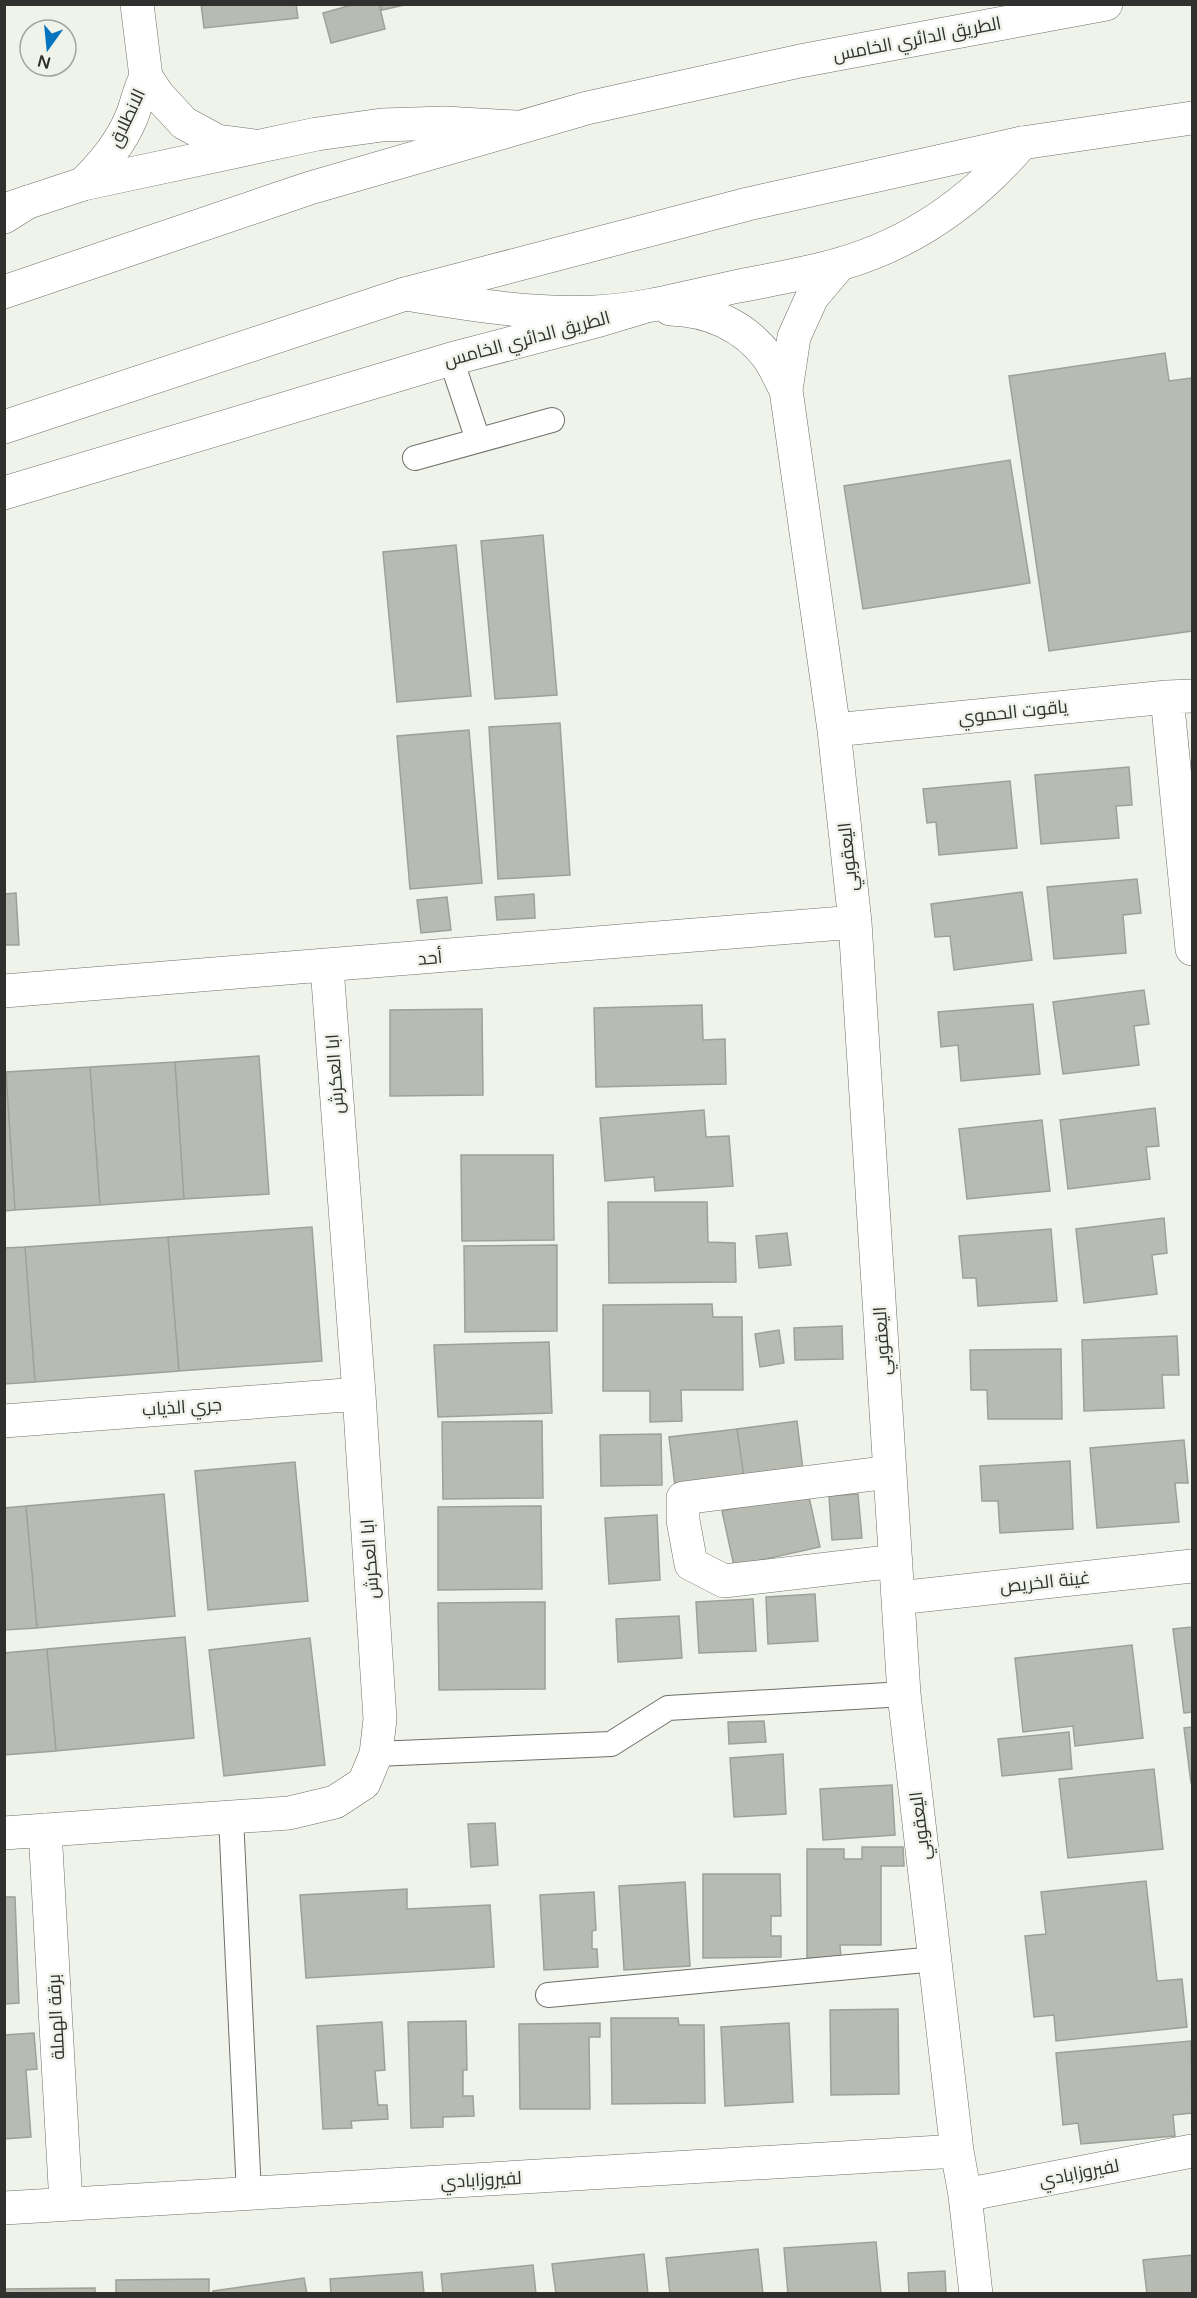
<svg xmlns="http://www.w3.org/2000/svg" width="1197" height="2298" viewBox="0 0 1197 2298" font-family="'Varela Round',Cairo,sans-serif">
<style>
.building{fill:#b7bbb2;stroke:#9da299;stroke-width:1.5}
.lines{fill:none;stroke-linecap:round;stroke-linejoin:round}
.service-casing{stroke:#6d7068;stroke-width:26}
.minor-casing{stroke:#6d7068;stroke-width:34}
.tertiary-casing{stroke:#6d7068;stroke-width:34}
.primary-casing{stroke:#6d7068;stroke-width:34}
.service{stroke:#fff;stroke-width:24}
.minor{stroke:#fff;stroke-width:33}
.tertiary{stroke:#fff;stroke-width:33}
.primary{stroke:#fff;stroke-width:33}
.labels{text-anchor:middle;stroke-width:5;stroke-linejoin:round;paint-order:stroke}
.street-label{font-size:18px;fill:#30312e;stroke:#eff3ea}
</style>
<rect width="100%" height="100%" fill="#eff3ea"/>
<!-- building -->
<path class="building" d="M 201,4 L 296,4 L 298,18 L 204,28 Z
M 355,4 L 379,4 L 385,29 L 331,43 L 323,13 Z
M 381,4 L 409,4 L 382,10 Z
M 1165,353 L 1169,381 L 1191,378 L 1192,387 L 1192,631 L 1049,651 L 1009,376 Z
M 1010,460 L 1030,583 L 863,609 L 844,486 Z
M 543,535 L 557,695 L 495,699 L 481,541 Z
M 456,545 L 471,696 L 397,702 L 383,552 Z
M 560,723 L 570,875 L 498,879 L 489,727 Z
M 469,730 L 482,883 L 410,889 L 397,736 Z
M 1129,767 L 1132,805 L 1116,806 L 1119,838 L 1041,844 L 1035,775 Z
M 1010,781 L 1017,848 L 939,855 L 936,822 L 927,823 L 923,789 Z
M 1137,879 L 1141,913 L 1123,915 L 1126,953 L 1054,959 L 1047,887 Z
M 4,880 L 5,894 L 16,893 L 19,945 L 4,945 Z
M 1022,892 L 1032,960 L 954,970 L 950,936 L 935,937 L 931,904 Z
M 534,894 L 535,918 L 497,920 L 495,897 Z
M 447,897 L 451,930 L 421,933 L 417,900 Z
M 1144,990 L 1149,1024 L 1134,1026 L 1139,1065 L 1063,1074 L 1053,1002 Z
M 1033,1004 L 1040,1074 L 961,1081 L 958,1045 L 941,1047 L 938,1012 Z
M 702,1005 L 703,1040 L 725,1039 L 726,1084 L 596,1087 L 594,1008 Z
M 482,1009 L 483,1095 L 390,1096 L 390,1010 Z
M 259,1056 L 269,1194 L 184,1199 L 175,1062 Z
M 175,1062 L 184,1199 L 100,1205 L 90,1067 Z
M 90,1067 L 100,1205 L 15,1210 L 6,1072 Z
M 4,1072 L 6,1072 L 15,1210 L 4,1211 Z
M 1155,1108 L 1159,1146 L 1146,1147 L 1150,1179 L 1068,1189 L 1060,1120 Z
M 704,1110 L 706,1137 L 729,1136 L 733,1186 L 655,1191 L 654,1177 L 605,1181 L 600,1118 Z
M 1042,1120 L 1050,1191 L 967,1199 L 959,1129 Z
M 461,1155 L 553,1155 L 554,1240 L 462,1241 Z
M 608,1202 L 707,1202 L 708,1242 L 735,1243 L 736,1282 L 609,1283 Z
M 1164,1218 L 1167,1253 L 1152,1255 L 1157,1294 L 1084,1303 L 1076,1229 Z
M 312,1227 L 322,1361 L 179,1371 L 168,1237 Z
M 1051,1229 L 1057,1301 L 978,1306 L 976,1278 L 963,1278 L 959,1236 Z
M 787,1233 L 791,1265 L 759,1268 L 756,1236 Z
M 168,1237 L 179,1371 L 35,1382 L 25,1247 Z
M 557,1245 L 557,1331 L 465,1332 L 464,1246 Z
M 25,1247 L 35,1382 L 4,1384 L 4,1248 Z
M 712,1304 L 713,1317 L 742,1317 L 743,1390 L 681,1390 L 682,1421 L 650,1422 L 650,1391 L 603,1391 L 603,1305 Z
M 842,1326 L 843,1359 L 795,1360 L 794,1328 Z
M 779,1330 L 784,1363 L 760,1367 L 755,1334 Z
M 1177,1336 L 1179,1375 L 1162,1375 L 1164,1408 L 1084,1411 L 1082,1340 Z
M 549,1342 L 552,1413 L 438,1417 L 434,1345 Z
M 1061,1349 L 1062,1419 L 988,1419 L 987,1390 L 971,1390 L 970,1350 Z
M 542,1421 L 543,1498 L 443,1499 L 442,1422 Z
M 797,1421 L 803,1470 L 744,1477 L 737,1429 Z
M 737,1429 L 744,1477 L 675,1486 L 669,1437 Z
M 661,1434 L 662,1485 L 601,1486 L 600,1435 Z
M 1184,1440 L 1188,1483 L 1175,1483 L 1179,1522 L 1097,1528 L 1090,1448 Z
M 1070,1461 L 1073,1529 L 1000,1533 L 998,1501 L 982,1501 L 980,1466 Z
M 295,1462 L 308,1601 L 208,1610 L 195,1471 Z
M 808,1492 L 820,1547 L 734,1566 L 722,1511 Z
M 164,1494 L 175,1616 L 37,1628 L 26,1506 Z
M 858,1494 L 862,1538 L 832,1540 L 829,1496 Z
M 26,1506 L 37,1628 L 4,1630 L 4,1508 Z
M 541,1506 L 542,1589 L 438,1590 L 438,1507 Z
M 657,1515 L 660,1580 L 609,1584 L 605,1518 Z
M 815,1594 L 818,1641 L 768,1644 L 766,1597 Z
M 753,1599 L 756,1651 L 699,1653 L 696,1602 Z
M 545,1602 L 545,1689 L 439,1690 L 438,1603 Z
M 679,1616 L 682,1658 L 618,1662 L 616,1619 Z
M 1192,1627 L 1192,1712 L 1184,1713 L 1173,1629 Z
M 185,1637 L 194,1738 L 56,1751 L 47,1649 Z
M 310,1638 L 325,1765 L 224,1776 L 209,1650 Z
M 1132,1645 L 1143,1738 L 1075,1746 L 1073,1726 L 1023,1732 L 1015,1658 Z
M 47,1649 L 56,1751 L 4,1755 L 4,1653 Z
M 764,1721 L 766,1742 L 729,1744 L 728,1722 Z
M 1192,1727 L 1192,1783 L 1191,1783 L 1184,1728 Z
M 1069,1732 L 1072,1769 L 1002,1776 L 998,1739 Z
M 783,1754 L 786,1814 L 734,1817 L 730,1758 Z
M 1154,1769 L 1163,1849 L 1068,1858 L 1059,1779 Z
M 892,1785 L 895,1835 L 823,1840 L 820,1789 Z
M 495,1823 L 498,1865 L 471,1867 L 468,1824 Z
M 862,1847 L 903,1847 L 904,1866 L 881,1866 L 881,1945 L 840,1945 L 841,1958 L 807,1958 L 807,1849 L 844,1849 L 844,1859 L 862,1859 Z
M 703,1874 L 780,1874 L 781,1916 L 771,1916 L 771,1936 L 781,1936 L 781,1957 L 703,1958 Z
M 1146,1881 L 1157,1981 L 1182,1979 L 1187,2027 L 1056,2041 L 1054,2015 L 1034,2017 L 1025,1936 L 1046,1934 L 1041,1892 Z
M 685,1882 L 690,1966 L 624,1970 L 619,1886 Z
M 407,1889 L 407,1909 L 490,1905 L 494,1967 L 306,1978 L 300,1895 Z
M 594,1892 L 596,1930 L 592,1931 L 592,1949 L 597,1949 L 598,1967 L 544,1970 L 540,1895 Z
M 4,1897 L 15,1897 L 19,2003 L 4,2004 Z
M 898,2009 L 899,2094 L 831,2095 L 830,2010 Z
M 611,2018 L 678,2018 L 679,2025 L 704,2025 L 705,2103 L 612,2104 Z
M 466,2021 L 467,2070 L 463,2070 L 463,2096 L 473,2096 L 474,2116 L 443,2117 L 443,2127 L 411,2128 L 408,2022 Z
M 382,2022 L 385,2070 L 375,2071 L 378,2105 L 387,2105 L 388,2119 L 351,2121 L 352,2128 L 323,2129 L 317,2026 Z
M 600,2023 L 600,2037 L 589,2037 L 590,2109 L 520,2109 L 519,2024 Z
M 789,2023 L 793,2102 L 725,2106 L 721,2027 Z
M 34,2033 L 37,2069 L 26,2070 L 31,2137 L 4,2139 L 4,2035 Z
M 1191,2041 L 1192,2113 L 1173,2115 L 1175,2136 L 1081,2144 L 1078,2123 L 1063,2125 L 1056,2053 Z
M 876,2242 L 881,2294 L 788,2294 L 784,2248 Z
M 758,2249 L 763,2294 L 670,2294 L 666,2258 Z
M 644,2254 L 648,2294 L 556,2294 L 552,2264 Z
M 1192,2255 L 1192,2294 L 1147,2294 L 1143,2260 Z
M 533,2265 L 536,2294 L 443,2294 L 441,2274 Z
M 945,2271 L 946,2294 L 909,2294 L 908,2273 Z
M 422,2272 L 424,2294 L 331,2294 L 330,2279 Z
M 304,2278 L 307,2294 L 213,2294 L 213,2291 Z
M 209,2279 L 209,2294 L 116,2294 L 116,2280 Z
M 95,2288 L 95,2294 L 4,2294 L 4,2289 Z"/>
<g class="lines">
<!-- service casing -->
<g class="service-casing">
<path id="service" d="M 451,359 L 478,440
M 415,458 L 552,420
M 376,1754 L 611,1744 L 668,1708 L 904,1694
M 231,1817 L 249,2194
M 548,1995 L 936,1959"/>
</g>
<!-- minor casing -->
<g class="minor-casing">
<path id="minor" d="M 137,4 L 146,77 L 158,95 L 184,123 L 217,141 L 254,146
M 83,184 C 103,164 121,143 132,116 C 137,103 139,90 146,77
M 839,265 L 812,297 L 794,337 L 786,390 L 834,730 L 855,922 L 904,1694 L 957,2151 L 965,2195 L 976,2294
M 405,294 C 468,304 531,315 595,312 C 642,310 688,297 734,287 C 769,280 806,274 840,264 C 914,243 973,200 1022,143
M 670,309 C 708,310 744,325 768,357 C 775,367 780,379 786,390
M 1167,697 L 1192,949
M 834,730 L 1167,697 L 1192,696
M 4,991 L 855,922
M 4,1421 L 359,1394
M 890,1472 L 683,1498 L 683,1520 L 691,1564 L 724,1581 L 896,1561
M 898,1598 L 1192,1566
M 45,1830 L 66,2204
M 4,1833 L 289,1813 L 335,1802 L 364,1783 L 376,1754 L 380,1719 L 359,1394 L 327,967
M 965,2195 L 1192,2151
M 4,2208 L 957,2151"/>
</g>
<!-- tertiary casing -->
<g class="tertiary-casing">
<path id="tertiary" d="M 4,210 L 83,184 L 317,134 L 382,125 L 445,123 L 516,127
M 4,493 L 451,359 L 600,320 L 640,308"/>
</g>
<!-- primary casing -->
<g class="primary-casing">
<path id="primary" d="M 4,217 L 28,202
M 4,292 L 310,188 L 587,108 L 800,61 L 1106,4
M 4,427 L 405,294 L 748,204 L 1022,143 L 1192,118"/>
</g>
<!-- service -->
<use href="#service" class="service"/>
<!-- minor -->
<use href="#minor" class="minor"/>
<!-- tertiary -->
<use href="#tertiary" class="tertiary"/>
<!-- primary -->
<use href="#primary" class="primary"/>
</g>
<g class="labels">
<!-- street labels -->
<g class="street-label">
<text transform="translate(917 39) rotate(-11)" y="6">الطريق الدائري الخامس</text>
<text transform="translate(127 118) rotate(-65)" y="6">الانطلاق</text>
<text transform="translate(527 339) rotate(-15)" y="6">الطريق الدائري الخامس</text>
<text transform="translate(1013 712) rotate(-6)" y="6">ياقوت الحموي</text>
<text transform="translate(848 857) rotate(-96)" y="6">اليعقوبي</text>
<text transform="translate(430 958) rotate(-5)" y="6">أحد</text>
<text transform="translate(335 1074) rotate(-94)" y="6">ابا العكرش</text>
<text transform="translate(882 1341) rotate(-94)" y="6">اليعقوبي</text>
<text transform="translate(182 1407) rotate(-4)" y="6">جري الذياب</text>
<text transform="translate(370 1559) rotate(-94)" y="6">ابا العكرش</text>
<text transform="translate(1045 1582) rotate(-6)" y="6">غينة الخريص</text>
<text transform="translate(920 1826) rotate(-97)" y="6">اليعقوبي</text>
<text transform="translate(56 2017) rotate(-93)" y="6">برقة الهملة</text>
<text transform="translate(1079 2173) rotate(-11)" y="6">لفيروزابادي</text>
<text transform="translate(481 2180) rotate(-3)" y="6">لفيروزابادي</text>
</g>
</g>
<!-- border -->
<rect width="1197" height="2298" fill="none" stroke="#30312e" stroke-width="12"/>
<!-- north arrow -->
<g transform="translate(48 48) rotate(195)"><circle r="28" fill="#eff3ea" stroke="#a3a59f" stroke-width="1.5"/>
<path d="M0-4.5L10 22L0 15L-10 22Z" fill="#0674bf"/>
<text y="-9" font-size="16" font-weight="bold" text-anchor="middle" fill="#30312e">N</text>
</g>
</svg>
